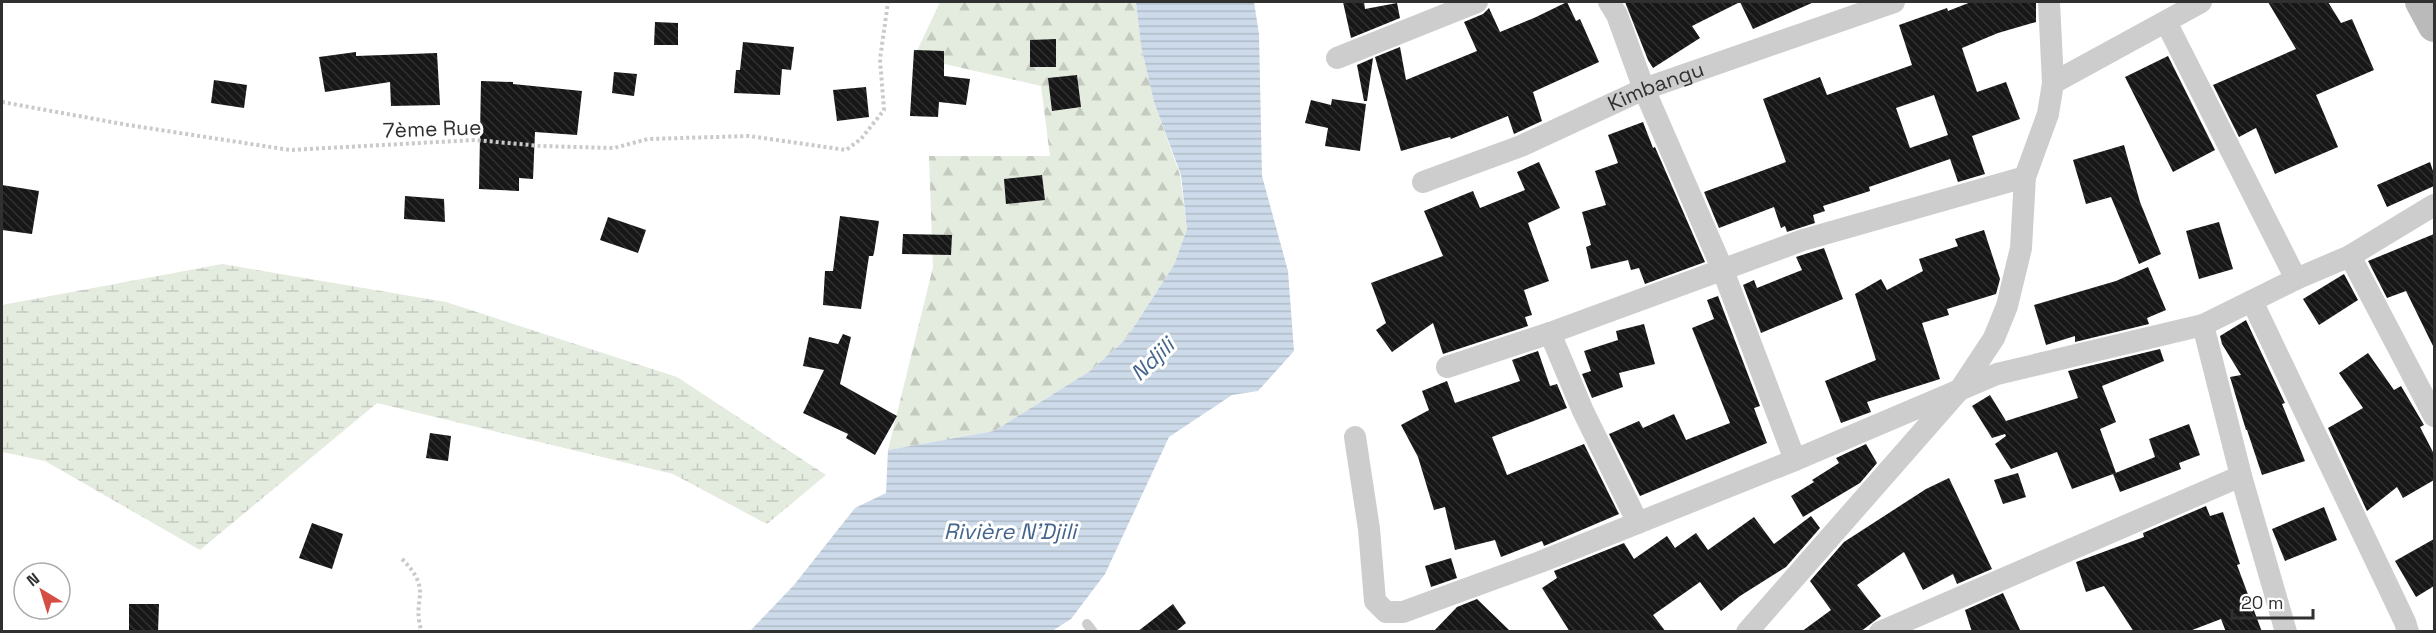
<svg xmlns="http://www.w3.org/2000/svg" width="2436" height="633" viewBox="0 0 2436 633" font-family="'Space Grotesk',sans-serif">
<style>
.forest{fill:url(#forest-firs)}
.wetland{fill:url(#wetland-marsh)}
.water{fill:url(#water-rules)}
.building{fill:url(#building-back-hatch);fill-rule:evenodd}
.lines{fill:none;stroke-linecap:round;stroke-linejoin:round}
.path{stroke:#cacaca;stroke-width:4;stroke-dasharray:3 3;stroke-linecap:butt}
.lane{stroke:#cdcdcd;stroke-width:10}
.street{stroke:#cdcdcd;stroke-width:22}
.secondary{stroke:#bababa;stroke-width:32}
.labels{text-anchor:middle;stroke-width:6;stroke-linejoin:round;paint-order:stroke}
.street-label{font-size:21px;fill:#303030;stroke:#fff}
.water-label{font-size:22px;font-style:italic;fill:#45658a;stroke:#fff}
</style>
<defs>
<pattern id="forest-firs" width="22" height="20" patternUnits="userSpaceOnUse" patternTransform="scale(1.5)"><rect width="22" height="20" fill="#e4ebdf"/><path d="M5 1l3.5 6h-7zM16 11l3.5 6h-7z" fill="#c4cac0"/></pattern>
<pattern id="wetland-marsh" width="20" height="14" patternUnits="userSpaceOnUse" patternTransform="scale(1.5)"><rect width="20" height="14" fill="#e4ebdf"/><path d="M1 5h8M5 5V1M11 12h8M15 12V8" fill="none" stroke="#c4cac0"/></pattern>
<pattern id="water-rules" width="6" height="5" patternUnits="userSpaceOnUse" patternTransform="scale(1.5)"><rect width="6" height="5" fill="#cddae9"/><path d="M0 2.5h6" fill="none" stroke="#b0bbc8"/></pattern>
<pattern id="building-back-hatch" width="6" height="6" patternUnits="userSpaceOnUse" patternTransform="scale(1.5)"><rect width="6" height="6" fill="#171717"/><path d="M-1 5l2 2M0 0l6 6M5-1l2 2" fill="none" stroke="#303030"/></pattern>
</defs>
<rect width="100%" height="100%" fill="#fff"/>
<!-- forest -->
<path class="forest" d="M 940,2 L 1136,2 L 1141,46 L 1154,102 L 1180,175 L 1187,229 L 1174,265 L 1126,339 L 1090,371 L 994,431 L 888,450 L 933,267 L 929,156 L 1050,156 L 1041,86 L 914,57 Z"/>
<!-- wetland -->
<path class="wetland" d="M 222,264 L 446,302 L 677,377 L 826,475 L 767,524 L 673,474 L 377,403 L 200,550 L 45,461 L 2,452 L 2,305 Z"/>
<!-- water -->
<path class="water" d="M 1136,2 L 1254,2 L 1259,34 L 1262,176 L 1288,271 L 1294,351 L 1258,391 L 1232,395 L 1169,437 L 1105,574 L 1071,619 L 1052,631 L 750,631 L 794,585 L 855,508 L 886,493 L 888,450 L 994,431 L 1090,371 L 1126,339 L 1174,265 L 1187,229 L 1181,175 L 1154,102 L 1141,46 Z"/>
<!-- building -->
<path class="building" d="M 1343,2 L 1364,2 L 1365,9 L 1397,3 L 1400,18 L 1351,38 Z
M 1567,2 L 1576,21 L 1580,19 L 1599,62 L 1533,92 L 1542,121 L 1514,134 L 1508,116 L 1451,139 L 1450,137 L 1401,151 L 1375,57 L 1400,47 L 1406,80 L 1477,51 L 1464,22 L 1483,14 L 1489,8 L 1500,32 L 1534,18 Z
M 1625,2 L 1740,2 L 1692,26 L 1700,38 L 1653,68 L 1648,60 Z
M 1740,2 L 1814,2 L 1753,29 Z
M 1971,2 L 2036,2 L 2036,22 L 1998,33 L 1962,48 L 1977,92 L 2006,82 L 2020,119 L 1972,136 L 1985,174 L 1958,182 L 1950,159 L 1869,187 L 1870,191 L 1823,206 L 1825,211 L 1813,215 L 1815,223 L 1787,232 L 1785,226 L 1781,228 L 1774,207 L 1719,228 L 1704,192 L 1786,162 L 1763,99 L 1820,77 L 1827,95 L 1912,65 L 1899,25 L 1947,8 L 1948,11 ZM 1934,95 L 1948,135 L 1910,148 L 1896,108 Z
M 2268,2 L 2328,2 L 2341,23 L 2352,19 L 2374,70 L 2316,95 L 2338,147 L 2275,174 L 2256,128 L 2239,137 L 2213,85 L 2296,49 Z
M 655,22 L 678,23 L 678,45 L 654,45 Z
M 1056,39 L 1056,67 L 1030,67 L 1030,40 Z
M 743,42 L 794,47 L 791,70 L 782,69 L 780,95 L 734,93 L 736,70 L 740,70 Z
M 914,50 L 944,51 L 944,76 L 970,79 L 966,105 L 939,102 L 938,117 L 910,116 Z
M 356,52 L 356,56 L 437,53 L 440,105 L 391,106 L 390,82 L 325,92 L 319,57 Z
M 2168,56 L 2215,150 L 2173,172 L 2125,77 Z
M 1373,58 L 1367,101 L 1364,101 L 1357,65 Z
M 614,72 L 637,74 L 634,96 L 612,93 Z
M 1077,75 L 1081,107 L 1052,111 L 1048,78 Z
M 214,80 L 247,85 L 244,108 L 211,103 Z
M 481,81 L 513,82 L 513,84 L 582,91 L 577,135 L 535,132 L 533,179 L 519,178 L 519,191 L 479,189 Z
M 866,87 L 869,117 L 837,121 L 833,90 Z
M 1332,99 L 1366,104 L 1360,151 L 1325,146 L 1328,128 L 1305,123 L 1311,100 L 1331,105 Z
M 1643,122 L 1653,148 L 1655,147 L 1705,262 L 1645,284 L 1639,268 L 1631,270 L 1628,260 L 1591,269 L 1586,247 L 1591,245 L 1582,212 L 1606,205 L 1595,171 L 1618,163 L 1608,135 Z
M 2124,145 L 2140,202 L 2161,254 L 2139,264 L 2111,197 L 2086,204 L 2073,160 Z
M 1539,162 L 1560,208 L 1528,223 L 1549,281 L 1524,290 L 1532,315 L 1525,317 L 1528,326 L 1443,354 L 1433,323 L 1392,352 L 1376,330 L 1386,323 L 1371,283 L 1443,256 L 1424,211 L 1473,191 L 1480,208 L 1525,190 L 1517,172 Z
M 2430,162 L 2434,174 L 2434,186 L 2387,207 L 2377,185 Z
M 1042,175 L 1045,200 L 1006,204 L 1004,179 Z
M 2,185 L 39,191 L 32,234 L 2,230 Z
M 405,196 L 444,199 L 445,222 L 404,219 Z
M 840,216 L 879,221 L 874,253 L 873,256 L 869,256 L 861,309 L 823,305 L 825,271 L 833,271 Z
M 608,217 L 646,230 L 638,253 L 600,240 Z
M 2219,222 L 2233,269 L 2199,279 L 2186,231 Z
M 1984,230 L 2000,279 L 1996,294 L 1947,309 L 1949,315 L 1922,323 L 1940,379 L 1867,402 L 1871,412 L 1841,423 L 1825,381 L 1876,360 L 1855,294 L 1881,279 L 1887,290 L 1923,271 L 1919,259 L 1958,246 L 1955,239 Z
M 903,234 L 952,235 L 951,255 L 902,254 Z
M 2434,234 L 2434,348 L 2406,291 L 2387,298 L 2368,261 Z
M 1824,248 L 1843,299 L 1761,333 L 1743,285 L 1754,280 L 1757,288 L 1802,270 L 1796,257 Z
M 2148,267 L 2166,310 L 2147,318 L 2149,324 L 2075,342 L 2075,336 L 2046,345 L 2034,305 L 2116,281 Z
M 2344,274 L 2358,300 L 2319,325 L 2303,299 Z
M 1718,296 L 1760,406 L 1754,408 L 1767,443 L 1640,496 L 1609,434 L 1639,421 L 1643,428 L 1674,414 L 1686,440 L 1730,423 L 1692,328 L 1714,319 L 1707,300 Z
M 2246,320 L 2285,403 L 2282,404 L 2305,461 L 2262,475 L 2247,430 L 2246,430 L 2230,377 L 2241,375 L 2222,344 L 2220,336 Z
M 1644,324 L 1655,364 L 1619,373 L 1623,387 L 1592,398 L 1582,374 L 1591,371 L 1584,351 L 1618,340 L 1616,331 Z
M 843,334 L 851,337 L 840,384 L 897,416 L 875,455 L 846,438 L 848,434 L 803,413 L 824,370 L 803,366 L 809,337 L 838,344 Z
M 2160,349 L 2164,361 L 2102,386 L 2116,422 L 2100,429 L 2116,473 L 2072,489 L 2057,452 L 2011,469 L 1995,444 L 2006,436 L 2005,434 L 1992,438 L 1972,406 L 1990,395 L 2006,421 L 2078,398 L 2068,371 Z
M 1538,351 L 1550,386 L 1557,384 L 1567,408 L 1492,437 L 1507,475 L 1584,444 L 1619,514 L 1544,546 L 1542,541 L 1501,557 L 1495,540 L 1455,550 L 1445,507 L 1434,510 L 1418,457 L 1401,425 L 1429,410 L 1422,391 L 1447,381 L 1455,403 L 1520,381 L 1512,360 Z
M 2368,353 L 2394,390 L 2401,386 L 2424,425 L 2420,427 L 2434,454 L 2434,480 L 2403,498 L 2397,487 L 2367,511 L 2328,428 L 2363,408 L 2339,373 Z
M 2189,424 L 2200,455 L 2179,463 L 2181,469 L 2120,492 L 2113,474 L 2155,457 L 2149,439 Z
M 430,433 L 451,436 L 448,461 L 426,458 Z
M 1866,444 L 1877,463 L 1860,483 L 1803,517 L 1791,496 L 1814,482 L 1812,480 L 1839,463 L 1836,458 Z
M 2018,473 L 2026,497 L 2003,504 L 1994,480 Z
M 1949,478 L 1992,569 L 1957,584 L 1953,574 L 1923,590 L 1904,552 L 1857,585 L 1881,616 L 1860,632 L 1801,632 L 1831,610 L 1810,581 L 1844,542 L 1926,489 Z
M 2206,506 L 2210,516 L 2223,512 L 2240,564 L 2237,565 L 2262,632 L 2226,632 L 2221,619 L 2187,632 L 2134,632 L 2104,586 L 2086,592 L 2076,562 L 2144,537 L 2143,533 Z
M 2324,507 L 2337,540 L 2285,561 L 2272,529 Z
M 1811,516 L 1820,528 L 1786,567 L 1740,596 L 1721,611 L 1700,582 L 1653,615 L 1666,632 L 1570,632 L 1542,588 L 1557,578 L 1554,571 L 1624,543 L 1634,559 L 1667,536 L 1675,548 L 1696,533 L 1708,550 L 1754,517 L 1774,544 Z
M 312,523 L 343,534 L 332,569 L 299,558 Z
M 2434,539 L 2434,586 L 2416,597 L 2395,561 Z
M 1451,558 L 1457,578 L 1431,587 L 1425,566 Z
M 2003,593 L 2021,632 L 1972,632 L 1965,610 Z
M 1477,599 L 1511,632 L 1433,632 L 1457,607 Z
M 129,604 L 159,604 L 158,632 L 129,632 Z
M 1173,604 L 1186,623 L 1175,632 L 1137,632 Z"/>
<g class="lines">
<!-- path -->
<path class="path" d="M 2,102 L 128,125 L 290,150 L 475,140 L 541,146 L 614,148 L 648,139 L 749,136 L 846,150 L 861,139 L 884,110 L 880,59 L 888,2
M 402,559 C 435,592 410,599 422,632"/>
<!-- lane -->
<path class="lane" d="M 1087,624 L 1093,632"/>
<!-- street -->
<g class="street">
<path d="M 1609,2 L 1617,15 L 1644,89 L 1722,268 L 1795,460"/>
<path d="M 2166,22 L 2296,279"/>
<path d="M 1337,58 L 1477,2"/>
<path d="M 2053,83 L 2201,2"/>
<path id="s1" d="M 1423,182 L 1521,146 L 1644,89 L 1894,2"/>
<path d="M 2350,256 L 2434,416"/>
<path d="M 2252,301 L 2405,622 L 2408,632"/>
<path d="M 2203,325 L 2241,476 L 2286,632"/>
<path d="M 1550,333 L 1583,411 L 1638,523"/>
<path d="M 1447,367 L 1550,333 L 1803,240 L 2025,177"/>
<path d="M 1355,437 L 1369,529 L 1375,601 L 1386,612 L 1403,612 L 1540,562 L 1795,460 L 1997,374 L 2203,325 L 2296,279 L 2350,256 L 2434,205"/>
<path d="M 1747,632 L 1961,388 L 1994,338 L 2007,306 L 2021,248 L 2025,177 L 2048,114 L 2053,83 L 2049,2"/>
<path d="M 1880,632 L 2241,476"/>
</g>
<!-- secondary -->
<path class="secondary" d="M 2421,2 L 2434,26"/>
</g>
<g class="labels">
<!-- street labels -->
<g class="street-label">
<text dy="7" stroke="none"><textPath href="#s1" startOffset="252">Kimbangu</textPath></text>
<text transform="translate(432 129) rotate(-2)" y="7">7ème Rue</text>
</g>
<!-- water labels -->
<g class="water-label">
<text transform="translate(1152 359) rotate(-44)" y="8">Ndjili</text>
<text x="1010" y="539">Rivière N'Djili</text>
</g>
</g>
<!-- border -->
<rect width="2436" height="633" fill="none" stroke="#303030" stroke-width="6"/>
<!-- north arrow -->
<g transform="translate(42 591) rotate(322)"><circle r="28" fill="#ffffff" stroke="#acacac" stroke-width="1.5"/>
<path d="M0-4.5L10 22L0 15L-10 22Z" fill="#d44e44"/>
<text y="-9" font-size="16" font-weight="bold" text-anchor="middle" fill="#303030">N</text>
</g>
<!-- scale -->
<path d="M2232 609v9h81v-9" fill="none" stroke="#303030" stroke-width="3"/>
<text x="2241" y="609" font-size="18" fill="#303030" stroke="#ffffff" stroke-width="4.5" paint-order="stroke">20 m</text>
</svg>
